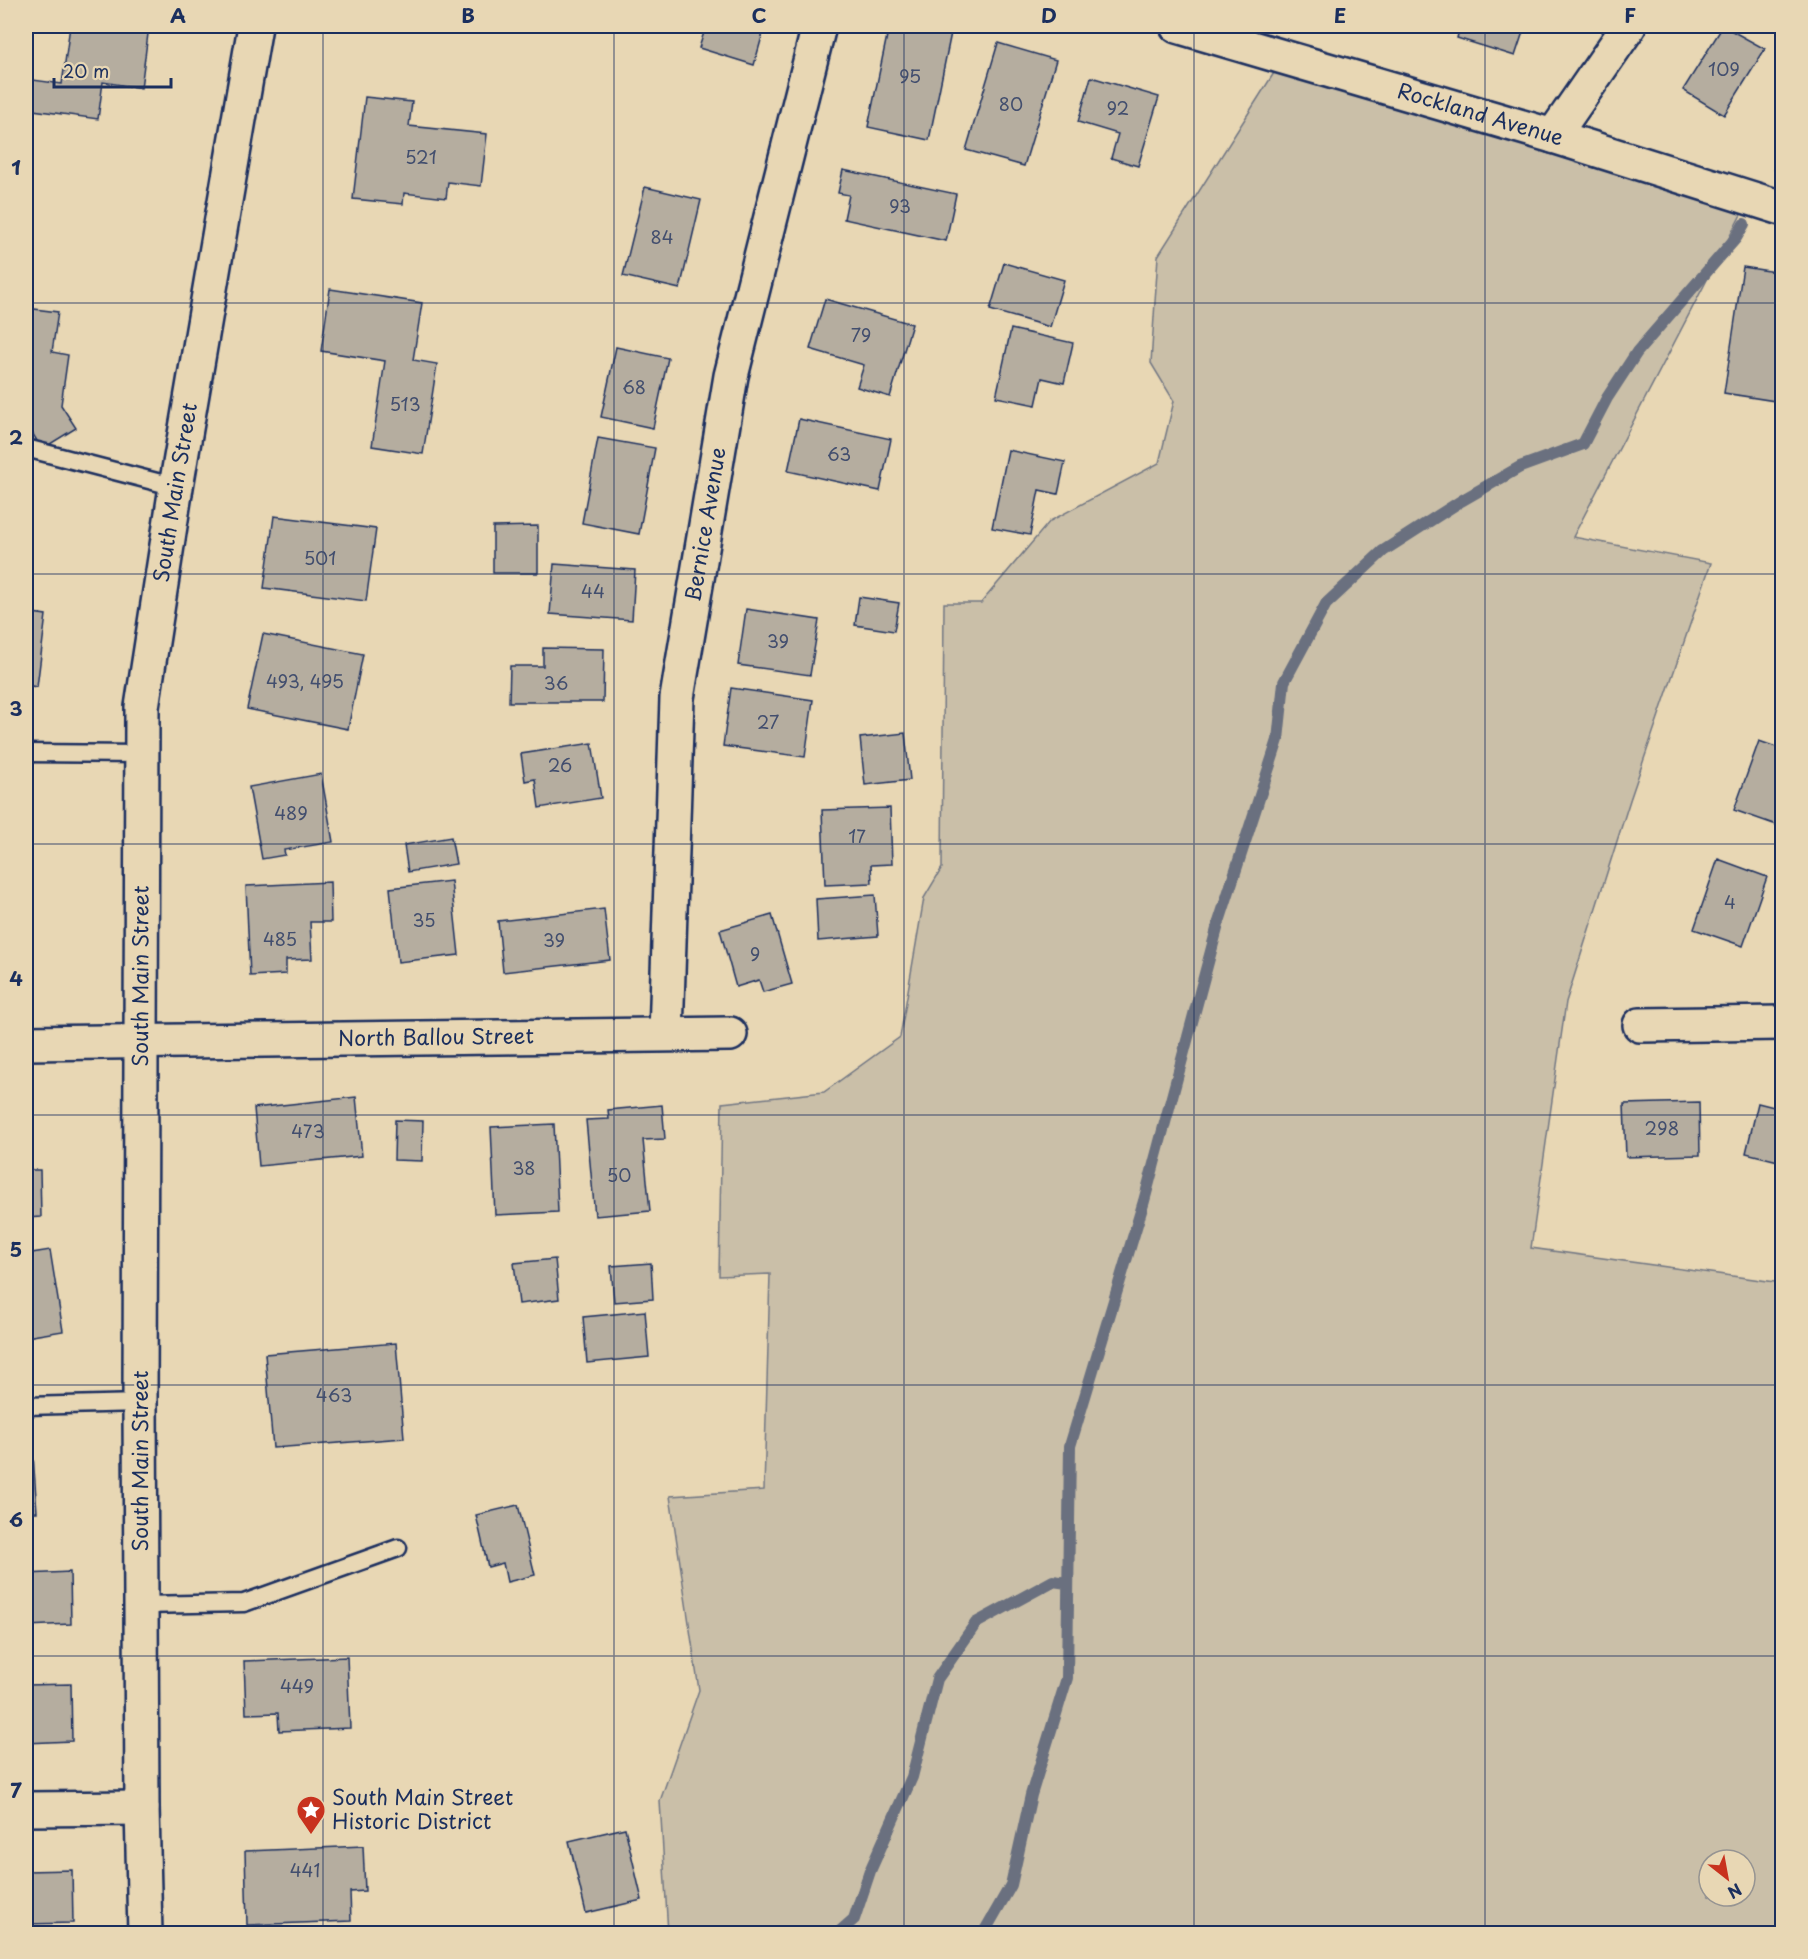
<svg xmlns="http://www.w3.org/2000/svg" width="1808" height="1959" viewBox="0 0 1808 1959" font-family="'Playpen Sans',sans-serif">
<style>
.green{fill:#cabfa8;stroke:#727783;stroke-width:1.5;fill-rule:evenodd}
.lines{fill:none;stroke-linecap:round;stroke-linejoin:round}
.stream{stroke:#6a707f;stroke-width:12}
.building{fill:#b5ad9f;stroke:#1b2f5e;stroke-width:1.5}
.lane-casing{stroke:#1b2f5e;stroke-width:21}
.street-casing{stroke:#1b2f5e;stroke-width:38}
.secondary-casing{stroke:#1b2f5e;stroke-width:38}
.lane{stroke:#e8d7b4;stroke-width:16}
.street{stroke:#e8d7b4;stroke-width:33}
.secondary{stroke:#e8d7b4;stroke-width:33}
.grid{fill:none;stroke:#1b2f5e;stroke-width:1.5;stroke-opacity:0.55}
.labels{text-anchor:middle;stroke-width:5;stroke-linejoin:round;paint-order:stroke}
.number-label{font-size:18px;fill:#424e6e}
.street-label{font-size:21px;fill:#1b2f5e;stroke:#e8d7b4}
.poi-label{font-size:21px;fill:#1b2f5e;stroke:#e8d7b4;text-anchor:start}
.neatline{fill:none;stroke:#1b2f5e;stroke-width:2}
.grid-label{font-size:20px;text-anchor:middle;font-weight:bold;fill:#1b2f5e}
</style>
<rect width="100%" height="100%" fill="#e8d7b4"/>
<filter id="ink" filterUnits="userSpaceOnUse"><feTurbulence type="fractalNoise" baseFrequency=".0167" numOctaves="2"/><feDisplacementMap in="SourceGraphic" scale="12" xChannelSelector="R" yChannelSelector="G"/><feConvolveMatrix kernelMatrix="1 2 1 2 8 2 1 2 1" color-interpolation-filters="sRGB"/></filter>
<g filter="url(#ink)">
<!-- green -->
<path class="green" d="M 1279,65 L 1746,205 L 1573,537 L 1711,563 L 1630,800 L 1566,1002 L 1531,1248 L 1782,1283 L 1782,1933 L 668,1933 L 660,1801 L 699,1690 L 670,1496 L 764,1490 L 770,1274 L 719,1276 L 722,1103 L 824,1092 L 900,1037 L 924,898 L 942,868 L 944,603 L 981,603 L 1050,521 L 1159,463 L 1174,401 L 1151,363 L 1158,256 ZM 1709,1860 L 1745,1860 L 1745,1896 L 1709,1896 Z"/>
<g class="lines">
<!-- stream -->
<path class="stream" d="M 1779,167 L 1782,157
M 837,1934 L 854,1919 L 870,1871 L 912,1777 L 937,1679 L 976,1623 L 1053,1581 L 1067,1583
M 983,1934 L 1011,1885 L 1031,1795 L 1067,1678 L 1070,1446 L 1144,1201 L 1218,925 L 1278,740 L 1284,682 L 1326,604 L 1383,551 L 1461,501 L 1520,467 L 1583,444 L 1607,398 L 1637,352 L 1736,238 L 1744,224"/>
</g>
<!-- building -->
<path class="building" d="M 70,26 L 122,34 L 123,26 L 149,26 L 141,88 L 103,82 L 98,119 L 26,109 L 26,79 L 62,84 Z
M 706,26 L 765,26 L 754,65 L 699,48 Z
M 889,26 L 942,26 L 952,28 L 929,140 L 868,127 Z
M 1460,26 L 1525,26 L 1515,56 L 1457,38 Z
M 1723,26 L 1765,49 L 1724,115 L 1683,90 Z
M 998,43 L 1056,60 L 1024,166 L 966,150 Z
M 1091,77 L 1159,97 L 1138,166 L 1111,158 L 1118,134 L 1078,122 Z
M 365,97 L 412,102 L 409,126 L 487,134 L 481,186 L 448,182 L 446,198 L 404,193 L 403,204 L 353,199 Z
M 843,170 L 956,194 L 946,241 L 844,219 L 849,195 L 838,193 Z
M 645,187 L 701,200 L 680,289 L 623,276 Z
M 1004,263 L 1064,280 L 1050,327 L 990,310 Z
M 1743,267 L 1782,273 L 1782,402 L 1724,393 Z
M 330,289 L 422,303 L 413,360 L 437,364 L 423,454 L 372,446 L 385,361 L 321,351 Z
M 825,299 L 912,324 L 890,397 L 857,387 L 864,365 L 810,349 Z
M 26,308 L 58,312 L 52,352 L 68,355 L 61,405 L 76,428 L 42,449 L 26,423 Z
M 1011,329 L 1073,343 L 1064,383 L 1042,378 L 1036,405 L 996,397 Z
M 616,347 L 668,358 L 653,428 L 601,417 Z
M 799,419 L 891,439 L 880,491 L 788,471 Z
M 598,438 L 655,448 L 639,534 L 582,523 Z
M 1008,450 L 1065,462 L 1058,494 L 1039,490 L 1030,535 L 992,528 Z
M 274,516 L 376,529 L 366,601 L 264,588 Z
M 538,526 L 538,573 L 493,573 L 493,527 Z
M 554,564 L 635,570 L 632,620 L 550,614 Z
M 859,597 L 899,603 L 894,631 L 855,625 Z
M 746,609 L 819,620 L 810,675 L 738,665 Z
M 26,612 L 46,615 L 37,687 L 26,685 Z
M 263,634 L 363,654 L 348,729 L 247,709 Z
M 543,648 L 604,649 L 603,702 L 509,702 L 510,666 L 543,666 Z
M 731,688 L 813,700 L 805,757 L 723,746 Z
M 905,733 L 910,780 L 865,785 L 860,738 Z
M 1759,741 L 1782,749 L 1782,827 L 1734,810 Z
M 592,743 L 601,798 L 539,808 L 535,779 L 525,781 L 521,754 Z
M 321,774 L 333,842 L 284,850 L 285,855 L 262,859 L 249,787 Z
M 890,808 L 892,864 L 871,865 L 872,883 L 825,885 L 822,810 Z
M 451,837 L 456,864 L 408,872 L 404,845 Z
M 1718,859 L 1767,877 L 1743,946 L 1694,929 Z
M 451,881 L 459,955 L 398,962 L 390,888 Z
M 330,882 L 331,922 L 310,922 L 312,959 L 286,960 L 286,974 L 250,976 L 246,886 Z
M 875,895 L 878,936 L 818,941 L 816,899 Z
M 604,909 L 610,960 L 503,972 L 498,921 Z
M 772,915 L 792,984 L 763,992 L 759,980 L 736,987 L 720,930 Z
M 356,1097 L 362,1156 L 259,1166 L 254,1108 Z
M 1699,1102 L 1700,1155 L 1626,1157 L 1624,1104 Z
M 1758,1103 L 1782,1109 L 1782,1162 L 1746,1153 Z
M 662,1105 L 665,1139 L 643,1140 L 650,1211 L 595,1216 L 586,1120 L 609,1119 L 608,1110 Z
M 395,1120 L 423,1121 L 422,1161 L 394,1160 Z
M 554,1124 L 558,1212 L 495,1215 L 491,1127 Z
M 26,1170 L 40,1170 L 41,1217 L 26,1218 Z
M 50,1250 L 63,1331 L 26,1337 L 26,1254 Z
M 555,1259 L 559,1299 L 519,1304 L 514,1263 Z
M 651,1263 L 653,1299 L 614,1302 L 611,1266 Z
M 645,1311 L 649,1357 L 587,1363 L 583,1317 Z
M 396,1343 L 404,1438 L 273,1448 L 265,1354 Z
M 26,1425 L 31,1425 L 37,1512 L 26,1512 Z
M 518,1505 L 535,1575 L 507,1582 L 503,1563 L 488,1567 L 476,1515 Z
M 70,1572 L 71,1624 L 26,1626 L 26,1574 Z
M 347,1657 L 350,1728 L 279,1731 L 278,1713 L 246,1714 L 244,1661 Z
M 71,1684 L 72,1741 L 26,1743 L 26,1685 Z
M 625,1828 L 642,1900 L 586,1913 L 569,1841 Z
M 363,1846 L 365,1891 L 350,1892 L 351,1921 L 247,1925 L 245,1851 Z
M 72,1870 L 73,1923 L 26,1924 L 26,1871 Z"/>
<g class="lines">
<!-- lane casing -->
<g class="lane-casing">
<path id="lane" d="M 26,448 L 176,487
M 26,753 L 141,754
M 26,1406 L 140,1403
M 142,1605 L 244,1603 L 398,1548"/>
</g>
<!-- street casing -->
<g class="street-casing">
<g id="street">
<path id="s1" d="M 1177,26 L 1553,136 L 1782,208"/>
<path d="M 1553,136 L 1629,26"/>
<path d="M 1640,1025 L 1782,1023"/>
<path id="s2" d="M 666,1034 L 677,698 L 731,376 L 819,26"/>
<path id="s3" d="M 26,1043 L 730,1034"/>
<path d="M 26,1809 L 142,1808"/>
</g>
</g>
<!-- secondary casing -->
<g class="secondary-casing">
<g id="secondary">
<path id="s4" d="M 145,1934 L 142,1808 L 140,1403 L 142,707 L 176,487 L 255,26"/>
</g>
</g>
<!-- lane -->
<use href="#lane" class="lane"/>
<!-- street -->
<use href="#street" class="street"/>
<!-- secondary -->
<use href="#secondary" class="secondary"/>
</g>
</g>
<!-- grid -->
<path class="grid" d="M 323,26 L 323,1934M 614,26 L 614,1934M 904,26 L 904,1934M 1194,26 L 1194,1934M 1485,26 L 1485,1934M 26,303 L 1782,303M 26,574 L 1782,574M 26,844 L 1782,844M 26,1115 L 1782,1115M 26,1385 L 1782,1385M 26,1656 L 1782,1656"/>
<!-- icons -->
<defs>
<g id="sight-pin" transform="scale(1.5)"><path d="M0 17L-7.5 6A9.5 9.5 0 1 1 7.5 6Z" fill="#c8321e" stroke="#e8d7b4"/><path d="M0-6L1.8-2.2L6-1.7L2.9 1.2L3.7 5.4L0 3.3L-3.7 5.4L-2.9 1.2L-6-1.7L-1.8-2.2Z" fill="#fff"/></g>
</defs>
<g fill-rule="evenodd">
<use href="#sight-pin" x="311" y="1810"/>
</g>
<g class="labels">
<!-- number labels -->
<g class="number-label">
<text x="1724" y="76">109</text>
<text x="910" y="83">95</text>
<text x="1011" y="111">80</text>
<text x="1118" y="115">92</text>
<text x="421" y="164">521</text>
<text x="900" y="213">93</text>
<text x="662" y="244">84</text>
<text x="861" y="342">79</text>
<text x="634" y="394">68</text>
<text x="405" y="411">513</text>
<text x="839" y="461">63</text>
<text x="320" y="565">501</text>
<text x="593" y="598">44</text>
<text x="778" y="648">39</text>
<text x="305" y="688">493, 495</text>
<text x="556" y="690">36</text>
<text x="768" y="729">27</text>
<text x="560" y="772">26</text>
<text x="291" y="820">489</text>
<text x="857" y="843">17</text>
<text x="1730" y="909">4</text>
<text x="424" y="927">35</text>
<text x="280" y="946">485</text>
<text x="554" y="947">39</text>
<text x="755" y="961">9</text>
<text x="1662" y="1135">298</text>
<text x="308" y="1138">473</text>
<text x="524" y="1175">38</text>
<text x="619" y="1182">50</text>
<text x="334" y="1402">463</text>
<text x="297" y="1693">449</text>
<text x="305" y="1877">441</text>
</g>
<!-- street labels -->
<g class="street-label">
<text dy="7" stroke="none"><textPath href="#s1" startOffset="316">Rockland Avenue</textPath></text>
<text dy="7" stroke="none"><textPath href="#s4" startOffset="1444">South Main Street</textPath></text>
<text dy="7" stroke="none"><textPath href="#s2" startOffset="512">Bernice Avenue</textPath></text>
<text dy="7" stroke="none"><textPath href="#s4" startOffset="958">South Main Street</textPath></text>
<text dy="7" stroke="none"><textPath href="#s3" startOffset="410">North Ballou Street</textPath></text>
<text transform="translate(141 1461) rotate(-90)" y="7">South Main Street</text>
</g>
<!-- poi labels -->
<g class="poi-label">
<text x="332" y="1805">South Main Street<tspan x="332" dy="24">Historic District</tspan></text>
</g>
</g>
<!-- margin -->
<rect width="1808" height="1959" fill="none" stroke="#e8d7b4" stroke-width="66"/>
<!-- north arrow -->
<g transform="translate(1727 1878) rotate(149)"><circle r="28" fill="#e8d7b4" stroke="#969492" stroke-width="1.5"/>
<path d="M0-4.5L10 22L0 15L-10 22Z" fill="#c8321e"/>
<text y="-9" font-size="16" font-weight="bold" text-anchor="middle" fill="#1b2f5e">N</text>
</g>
<!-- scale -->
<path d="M54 78v9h117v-9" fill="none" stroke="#1b2f5e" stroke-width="3"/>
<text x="63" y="78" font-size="18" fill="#1b2f5e" stroke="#e8d7b4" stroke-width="4.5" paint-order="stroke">20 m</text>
<rect x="33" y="33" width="1742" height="1893" class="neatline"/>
<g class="grid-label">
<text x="178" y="23">A</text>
<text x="468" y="23">B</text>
<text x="759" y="23">C</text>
<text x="1049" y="23">D</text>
<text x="1340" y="23">E</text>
<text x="1630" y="23">F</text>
<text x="16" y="175">1</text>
<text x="16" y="445">2</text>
<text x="16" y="716">3</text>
<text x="16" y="986">4</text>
<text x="16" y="1257">5</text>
<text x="16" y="1527">6</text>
<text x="16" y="1798">7</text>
</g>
</svg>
